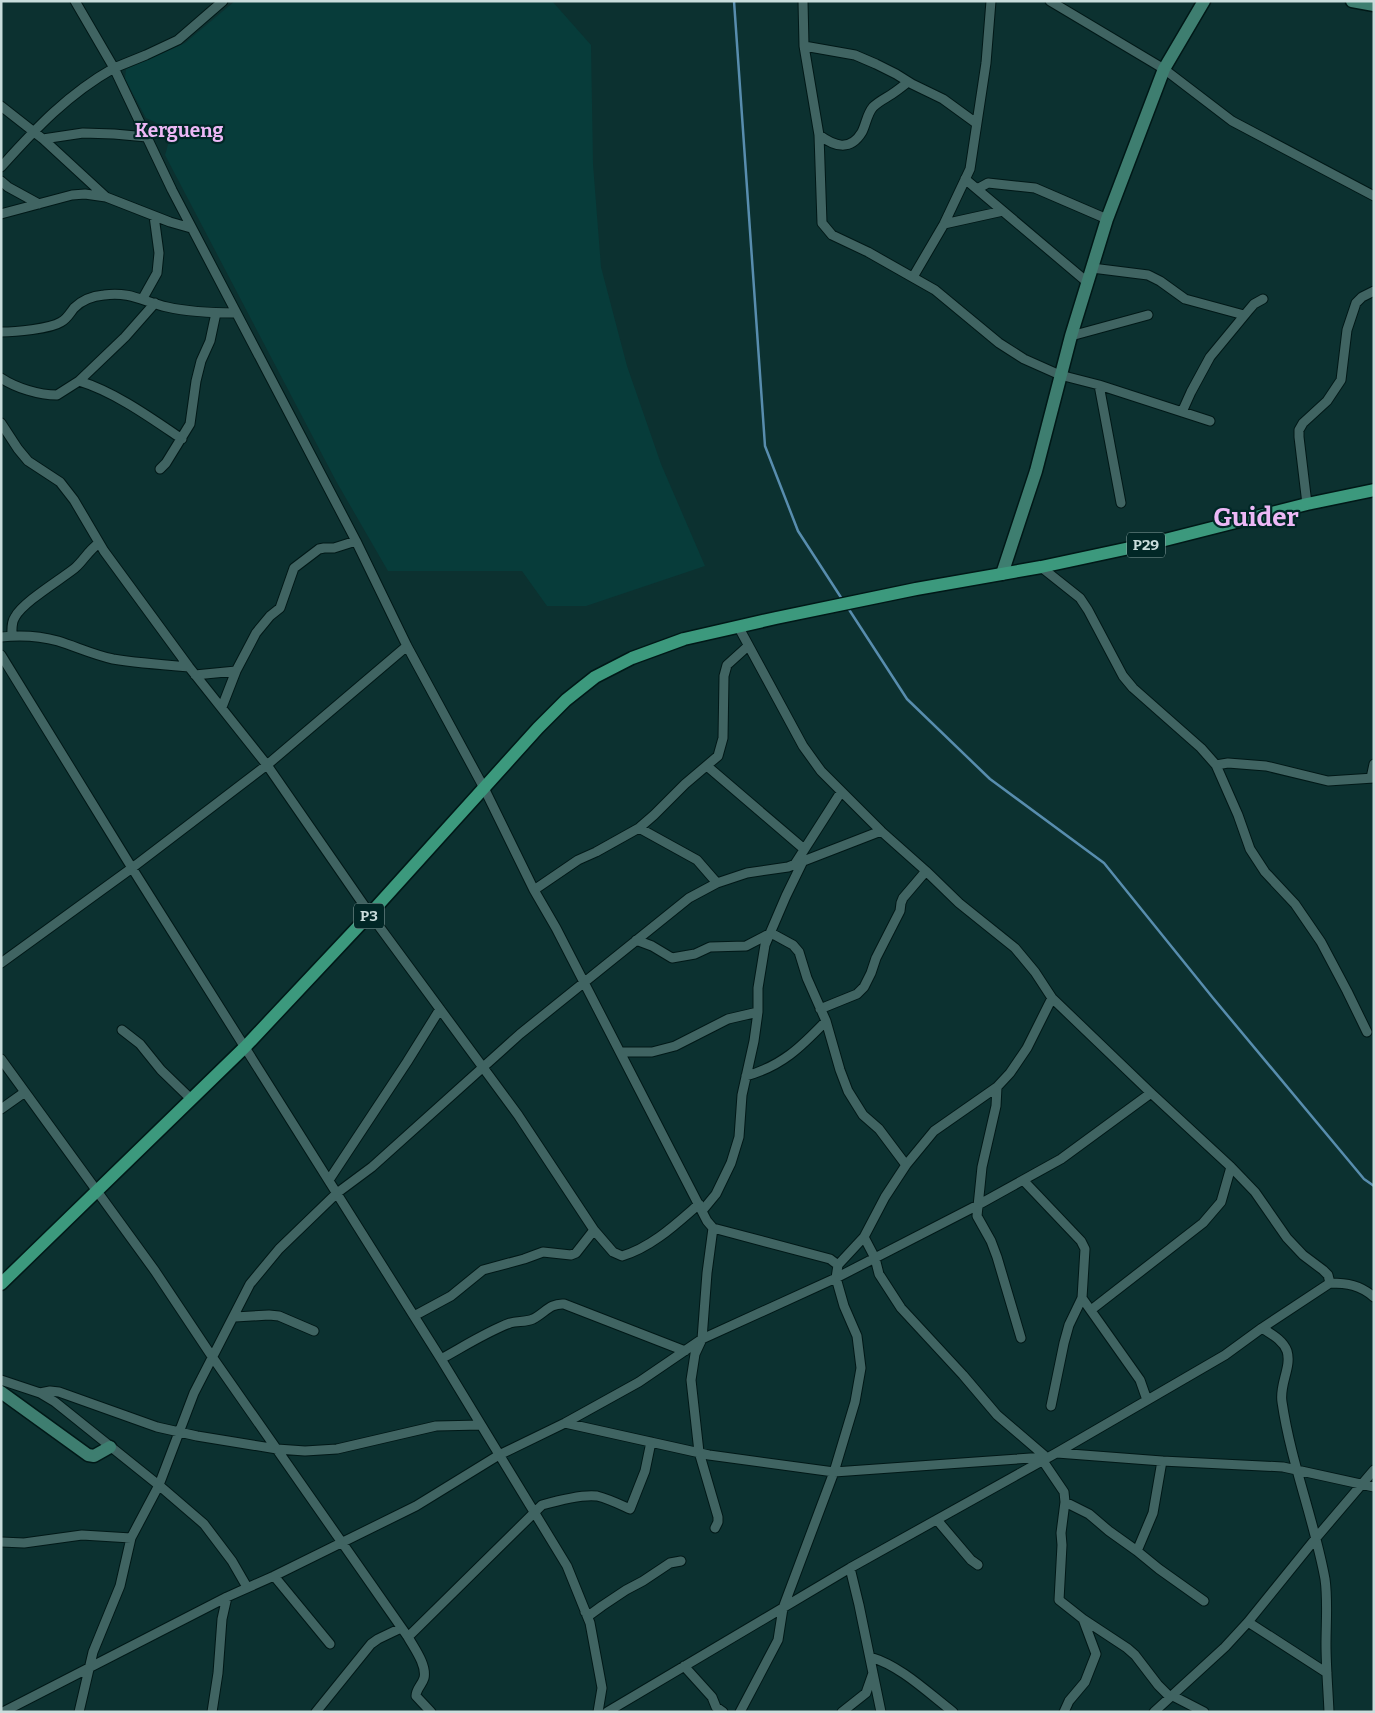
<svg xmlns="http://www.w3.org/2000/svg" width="1375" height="1713" viewBox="0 0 1375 1713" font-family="Bitter,serif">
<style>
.built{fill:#073c3a}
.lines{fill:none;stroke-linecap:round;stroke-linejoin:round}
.stream{stroke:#588dae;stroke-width:2.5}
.street-casing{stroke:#001817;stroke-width:11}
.secondary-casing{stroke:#001817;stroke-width:15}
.primary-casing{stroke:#001817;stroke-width:15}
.street{stroke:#406462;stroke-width:9}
.secondary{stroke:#3e7e70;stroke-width:12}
.primary{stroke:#3c997d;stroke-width:12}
.labels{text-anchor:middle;stroke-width:4.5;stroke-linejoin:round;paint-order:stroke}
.shield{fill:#012726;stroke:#8ea6a5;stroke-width:1}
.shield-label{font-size:15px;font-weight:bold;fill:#cadddc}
.quarter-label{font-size:19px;font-weight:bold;fill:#ecb8f6;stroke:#012726}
.town-label{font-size:26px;font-weight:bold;fill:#ecb8f6;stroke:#012726}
</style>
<rect width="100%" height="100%" fill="#0c3130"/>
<!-- built -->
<path class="built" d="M 235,1 L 552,1 L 591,45 L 593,164 L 601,267 L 627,366 L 661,464 L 705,566 L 586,606 L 547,606 L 522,571 L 388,571 L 336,481 L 165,155 L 170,138 L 163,126 L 146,118 L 125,79 L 126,69 L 185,43 Z"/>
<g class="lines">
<!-- stream -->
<path class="stream" d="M 734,1 L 765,446 L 798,531 L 842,599
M 848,608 L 907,699 L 990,779 L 1104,863 L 1213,998 L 1364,1179 L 1374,1186"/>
<!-- street casing -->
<g class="street-casing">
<path id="street" d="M 223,1 L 178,40 L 146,55 L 114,68 L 172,190 L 356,541 L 407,646 L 484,788 L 534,890 L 556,928 L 707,1221 L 713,1228 L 830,1259 L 838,1265 L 836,1278 L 844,1306 L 857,1336 L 861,1368 L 855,1402 L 834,1472 L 783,1608 L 778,1640 L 740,1712
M 803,1 L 804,46 L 819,135 C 834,146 850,152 862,132 C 866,124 867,114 873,107 C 879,101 886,98 892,94 C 898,90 903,86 908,82
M 1050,1 L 1164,69 L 1232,121 L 1374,196
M 804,46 L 855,55 L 876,64 L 896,74 L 912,84 L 943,99 L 976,123
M 1,106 L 43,139 L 106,197
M 819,135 L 822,223 L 832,235 L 868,252 L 935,290 L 999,343 L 1024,359 L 1060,375 L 1099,385 L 1210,421
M 43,139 L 83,133 L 114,134 L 147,137
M 1,167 C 36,128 68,94 114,68 L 75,1
M 965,179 L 1087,282
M 1,181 L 8,187 L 39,204
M 977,189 L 988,183 L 1035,188 L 1107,219
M 1,214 L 72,195 L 85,194 L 106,197 L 170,222 L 191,228
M 944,224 L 1003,211
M 1092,268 L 1148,275 L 1160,281 L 1185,299 L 1244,315
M 913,277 L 944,224 L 970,169 L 986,63 L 991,1
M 143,298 L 157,273 L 159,253 L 154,216
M 1,332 C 15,332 50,329 61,322 C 67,319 70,313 74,308 C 83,299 92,296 104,295 C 130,291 144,302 167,307 C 189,312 214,313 236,313
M 1071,336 L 1148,315
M 1,378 C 16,388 39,395 57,395 L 79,381 L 125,337 L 155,303
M 79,381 C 115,392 151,418 182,439
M 1099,385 L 1121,503
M 1182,412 L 1191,392 L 1210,357 L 1248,311 L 1254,304 L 1263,299
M 1,423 L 18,449 L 28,461 L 60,482 L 74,500 L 104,551 L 189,667 L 267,765 L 370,914 L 518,1115 L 594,1230 L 613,1252 L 622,1256 C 652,1247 676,1224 699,1204
M 160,469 L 166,463 L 190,424 L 196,381 L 201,361 L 210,341 L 216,313
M 1307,504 L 1299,437 L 1299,430 L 1303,423 L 1327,401 L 1341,380 L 1347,330 L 1356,303 L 1362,297 L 1374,291
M 1041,567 L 1080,598 L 1088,610 L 1123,676 L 1133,688 L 1201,748 L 1216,765 L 1238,815 L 1250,849 L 1265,872 L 1295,904 L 1321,942 L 1347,991 L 1367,1032
M 12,636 C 12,629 11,623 15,617 C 23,602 60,580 75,568 C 84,560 88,551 99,543
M 1,637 C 20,635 40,636 58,641 C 77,647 94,655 113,659 C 138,663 164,665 189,667
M 1,655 L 132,868 L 441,1359 L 567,1566 L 590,1623 L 602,1688 L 598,1712
M 195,675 L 236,671
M 222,707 L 236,671 L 256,633 L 270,616 L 280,608 L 294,568 L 319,549 L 324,548 L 334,548 L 356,541
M 1216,765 L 1228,763 L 1266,766 L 1328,781 L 1374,778
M 707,766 L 804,849
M 1371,778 L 1374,764
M 639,828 L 697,860 L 717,883
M 795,864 L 841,792
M 534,890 L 578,860 L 596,852 L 639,828 L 654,815 L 685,784 L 718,756 L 723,738 L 724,676 L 727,665 L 748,646
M 636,940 L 652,946 L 672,958 L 695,954 L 710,947 L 746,946 L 771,933 L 793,945 L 799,952 L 807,978 L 826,1021 L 840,1070 L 848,1091 L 863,1115 L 879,1129 L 906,1165
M 1,963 L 132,868 L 267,765 L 407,646
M 820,1009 L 857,994 L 864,987 L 871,973 L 876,958 L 900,911 L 901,903 L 903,898 L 926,871
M 122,1030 L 140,1044 L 161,1070 L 191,1099
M 620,1052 L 652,1052 L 675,1046 L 728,1019 L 758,1012
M 1,1059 L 155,1271 L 213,1358 L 408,1637 C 414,1648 427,1665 424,1678 C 422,1685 416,1689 416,1696 L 431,1712
M 746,1076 C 782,1066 801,1047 826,1021
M 997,1087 L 996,1106 L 982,1167 L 977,1216 L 991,1241 L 997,1257 L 1021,1338
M 1,1109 L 25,1092
M 329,1180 L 407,1062 L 440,1009
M 1023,1180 L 1081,1241 L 1085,1249 L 1082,1298 L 1140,1380 L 1147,1400
M 702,1211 L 716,1194 L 731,1163 L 739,1137 L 742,1095 L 754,1041 L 758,1012 L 758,988 L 765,945 L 786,896 L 803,861
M 713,1228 L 707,1273 L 702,1339 L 695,1354 L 691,1380 L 699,1452 L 718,1517 L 718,1522 L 715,1528
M 864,1237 L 875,1258 L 879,1274 L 901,1308 L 963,1375 L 997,1415 L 1046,1457
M 838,1265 L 864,1237 L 885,1197 L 906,1165 L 934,1131 L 997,1087 L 1010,1073 L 1027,1048 L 1052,998
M 1330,1283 C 1347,1283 1360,1285 1374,1297
M 1091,1310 L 1203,1223 L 1221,1202 L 1231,1167
M 414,1316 L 451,1296 L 483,1270 L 524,1259 L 543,1252 L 571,1255 L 576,1253 L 594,1230
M 235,1317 L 269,1315 L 279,1316 L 314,1331
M 1262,1328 C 1271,1334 1283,1340 1287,1351 C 1292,1367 1279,1384 1282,1402 C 1291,1463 1314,1519 1325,1579 C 1328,1600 1326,1623 1326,1644 C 1326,1666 1328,1689 1329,1712
M 441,1359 C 463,1347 486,1332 510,1323 C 518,1321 526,1322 533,1319 C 545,1313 550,1303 564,1304 L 685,1351
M 1,1380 L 40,1393 L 55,1402 L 161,1487 L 204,1524 L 232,1561 L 247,1587
M 40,1393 L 50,1391 L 59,1392 L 157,1427 L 197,1436 L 277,1449 L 305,1451 L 337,1449 L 436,1426 L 481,1425
M 1051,1406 L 1064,1343 L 1069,1325 L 1082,1298
M 565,1423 L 709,1455 L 834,1472 L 1045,1457
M 1057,1453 L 1162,1461 L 1283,1467 L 1374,1487
M 1043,1461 L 1064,1492 L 1065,1502 L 1061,1533 L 1062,1545 L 1059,1600 L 1083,1619 L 1127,1648 L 1135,1655 L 1158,1685 L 1170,1697 L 1173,1696 L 1204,1712
M 1065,1502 L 1089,1514 L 1109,1531 L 1137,1551 L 1159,1569 L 1204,1601
M 937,1520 L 971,1560 L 978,1565
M 1,1542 L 24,1543 L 82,1535 L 131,1538
M 1137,1551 L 1153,1513 L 1162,1461
M 850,1568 L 859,1605 L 881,1712
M 274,1576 L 330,1644
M 585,1612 L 591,1614 L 602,1606 L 626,1590 L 643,1581 L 670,1563 L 681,1561
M 1248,1622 L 1327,1673
M 408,1637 L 542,1505 C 556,1501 582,1494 597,1496 C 609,1499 619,1504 630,1509 L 645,1471 L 651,1442
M 870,1657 C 901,1666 927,1692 953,1712
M 684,1666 L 712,1697 L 716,1707 L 723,1712
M 3,1712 L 227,1597 L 274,1576 L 416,1506 L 499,1455 L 565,1423 L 639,1382 L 702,1339 L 836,1278 L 978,1205 L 1061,1159 L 1151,1093
M 79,1712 L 93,1652 L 120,1586 L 131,1538 L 159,1485 L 194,1393 L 250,1284 L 279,1249 L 337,1193 L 372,1167 L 520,1034 L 689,898 L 717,883 L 747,873 L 788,867 L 881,831
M 212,1712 L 218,1673 L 222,1619 L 227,1597
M 316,1712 L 371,1644 L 378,1639 L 401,1628
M 607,1712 L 850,1568 L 1058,1452 L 1225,1355 L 1262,1328 L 1330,1283 L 1328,1275 L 1323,1270 L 1303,1255 L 1287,1238 L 1255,1192 L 1231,1167 L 1151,1093 L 1052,998 L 1035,972 L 1015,948 L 959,903 L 926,871 L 881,831 L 821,771 L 803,746 L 738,626
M 842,1712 L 866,1693 L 873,1673
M 1064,1712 L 1069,1701 L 1085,1682 L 1096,1654 L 1083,1619
M 1154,1712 L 1225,1647 L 1248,1622 L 1316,1538 L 1374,1470"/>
</g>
<!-- secondary casing -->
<g class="secondary-casing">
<path id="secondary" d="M 1352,1 L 1374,5
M 1002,574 L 1036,471 L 1071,336 L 1107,219 L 1164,69 L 1204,1
M 1,1392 L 88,1455 L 94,1456 L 110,1447"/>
</g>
<!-- primary casing -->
<g class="primary-casing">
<path id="primary" d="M 1,1284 L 245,1047 L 370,914 L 538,728 L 566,700 L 595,677 L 632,658 L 684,639 L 776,618 L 916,589 L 1041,567 L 1153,543 L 1307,504 L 1374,490"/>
</g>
<!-- street -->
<use href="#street" class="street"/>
<!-- secondary -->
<use href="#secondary" class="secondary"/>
<!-- primary -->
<use href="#primary" class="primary"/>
</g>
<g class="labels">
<!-- shield labels -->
<g class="shield">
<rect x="1127" y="532.5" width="38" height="25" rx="4"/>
<rect x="354" y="903.5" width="30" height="25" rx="4"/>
</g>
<g class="shield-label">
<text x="1146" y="550">P29</text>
<text x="369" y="921">P3</text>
</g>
<!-- quarter labels -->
<g class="quarter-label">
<text x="179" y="137">Kergueng</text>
</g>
<!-- town labels -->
<g class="town-label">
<text x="1256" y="526">Guider</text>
</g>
</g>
<!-- border -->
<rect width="1375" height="1713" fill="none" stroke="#cadddc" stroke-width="5"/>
</svg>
